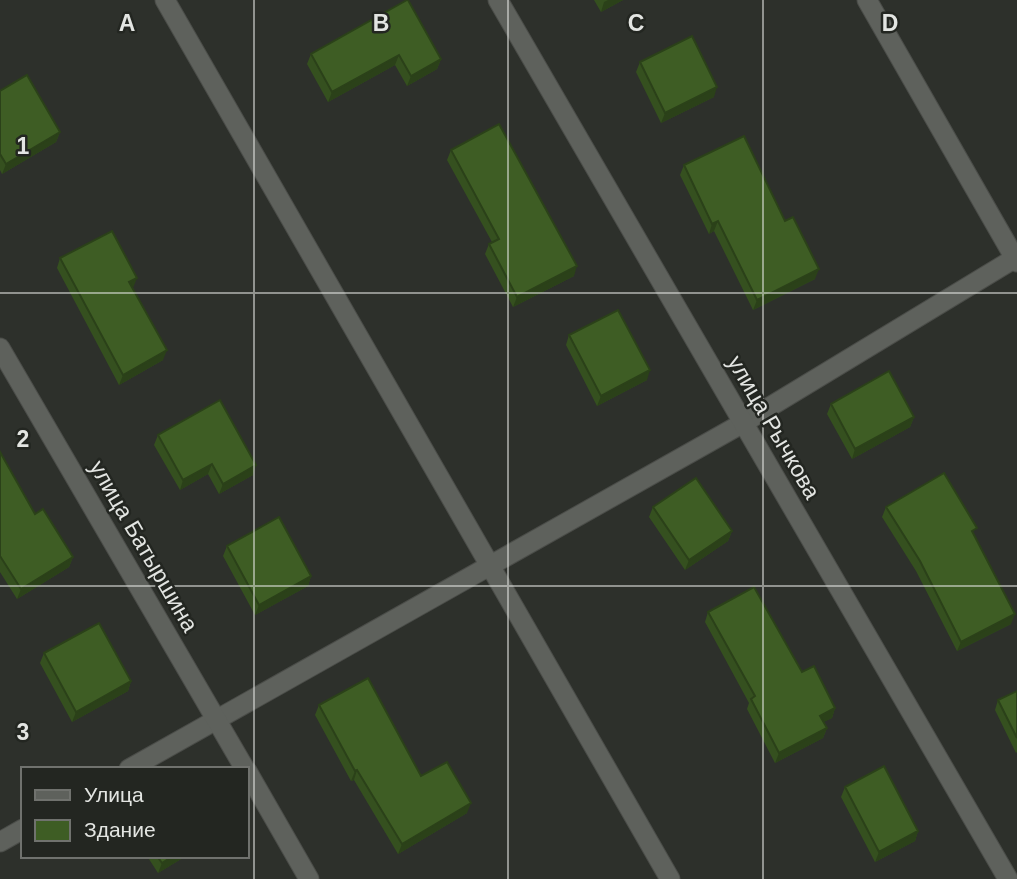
<svg xmlns="http://www.w3.org/2000/svg" width="1017" height="879" viewBox="0 0 1017 879" font-family="Arial,sans-serif">
<style>
.lines{fill:none;stroke-linecap:round;stroke-linejoin:round}
.service-casing{stroke:#4b4d49;stroke-width:21}
.minor-casing{stroke:#4b4d49;stroke-width:21}
.service{stroke:#5e615c;stroke-width:19}
.minor{stroke:#5e615c;stroke-width:19}
.wall{fill:#35501f}
.shaded-wall{fill:#2b4119}
.building{fill:#3e5d24;stroke:#2b4119;stroke-width:2}
.grid{fill:none;stroke:#e3e5e2;stroke-width:2;stroke-opacity:0.55}
.labels{text-anchor:middle;stroke-width:5;stroke-linejoin:round;paint-order:stroke}
.street-label{font-size:23px;fill:#e3e5e2;stroke:#232621}
.grid-label{font-size:23px;text-anchor:middle;font-weight:bold;fill:#e3e5e2;stroke:#232621;stroke-width:5;stroke-linejoin:round;paint-order:stroke}
</style>
<rect width="100%" height="100%" fill="#2d302b"/>
<g class="lines">
<!-- service casing -->
<g class="service-casing">
<path id="service" d="M 165,0 L 670,879
M 867,0 L 1017,262
M 129,769 L 743,423 L 1017,257
M 0,842 L 23,829"/>
</g>
<!-- minor casing -->
<g class="minor-casing">
<path id="minor" d="M 498,0 L 1008,879
M 0,348 L 245,769
M 247,771 L 309,879"/>
</g>
<!-- service -->
<use href="#service" class="service"/>
<!-- minor -->
<use href="#minor" class="minor"/>
</g>
<!-- wall -->
<path class="wall" d="M 407,0 L 441,59 L 437,69 L 407,86 L 395,65 L 328,102 L 307,64 L 311,54 Z
M 594,0 L 623,0 L 601,12 Z
M 640,62 L 714,97 L 661,123 L 636,72 Z
M 0,91 L 60,132 L 56,142 L 2,174 L 0,170 Z
M 451,150 L 574,276 L 513,307 L 485,254 L 489,244 L 492,242 L 447,160 Z
M 684,165 L 785,221 L 815,279 L 753,310 L 714,231 L 709,234 L 680,175 Z
M 60,258 L 133,288 L 163,360 L 119,385 L 57,268 Z
M 569,335 L 647,380 L 597,406 L 566,345 Z
M 831,404 L 914,417 L 910,427 L 852,459 L 827,414 Z
M 158,435 L 253,475 L 219,494 L 208,474 L 180,490 L 154,445 Z
M 0,452 L 35,514 L 73,557 L 69,567 L 17,599 L 0,572 Z
M 653,507 L 732,531 L 728,541 L 685,570 L 649,517 Z
M 886,507 L 974,535 L 1011,624 L 957,651 L 916,571 L 882,517 Z
M 227,546 L 311,576 L 308,586 L 255,615 L 223,556 Z
M 708,612 L 835,708 L 832,718 L 823,722 L 827,728 L 823,738 L 775,763 L 747,709 L 749,703 L 705,622 Z
M 44,653 L 131,681 L 128,691 L 72,722 L 40,663 Z
M 1017,691 L 1017,752 L 1016,753 L 995,710 L 998,700 Z
M 319,705 L 421,776 L 467,813 L 398,854 L 354,780 L 351,781 L 315,715 Z
M 845,787 L 918,831 L 915,841 L 875,862 L 841,797 Z
M 147,856 L 186,856 L 158,873 Z"/>
<!-- shaded-wall -->
<path class="shaded-wall" d="M 608,0 L 623,0 L 601,12 L 604,2 Z
M 399,55 L 395,65 L 328,102 L 332,92 Z
M 441,59 L 437,69 L 407,86 L 411,76 Z
M 717,87 L 714,97 L 661,123 L 665,113 Z
M 60,132 L 56,142 L 2,174 L 6,164 Z
M 718,221 L 714,231 L 709,234 L 712,224 Z
M 577,266 L 574,276 L 513,307 L 517,297 Z
M 819,269 L 815,279 L 753,310 L 757,300 Z
M 137,278 L 133,288 L 129,282 Z
M 167,350 L 163,360 L 119,385 L 123,375 Z
M 650,370 L 647,380 L 597,406 L 601,396 Z
M 914,417 L 910,427 L 852,459 L 855,449 Z
M 212,464 L 208,474 L 180,490 L 183,480 Z
M 256,465 L 253,475 L 219,494 L 223,484 Z
M 732,531 L 728,541 L 685,570 L 689,560 Z
M 73,557 L 69,567 L 17,599 L 21,589 Z
M 311,576 L 308,586 L 255,615 L 259,605 Z
M 1015,614 L 1011,624 L 957,651 L 961,642 Z
M 131,681 L 128,691 L 72,722 L 76,712 Z
M 835,708 L 832,718 L 816,726 L 820,716 Z
M 827,728 L 823,738 L 775,763 L 779,753 Z
M 357,770 L 354,780 L 351,781 L 355,771 Z
M 471,803 L 467,813 L 398,854 L 402,844 Z
M 918,831 L 915,841 L 875,862 L 879,852 Z
M 173,856 L 186,856 L 158,873 L 162,863 Z"/>
<!-- building -->
<path class="building" d="M 407,0 L 408,0 L 441,59 L 411,76 L 399,55 L 332,92 L 311,54 Z
M 692,36 L 717,87 L 665,113 L 640,62 Z
M 27,75 L 60,132 L 6,164 L 0,154 L 0,91 Z
M 499,124 L 577,266 L 517,297 L 489,244 L 499,239 L 451,150 Z
M 744,136 L 785,221 L 793,217 L 819,269 L 757,300 L 718,221 L 712,224 L 684,165 Z
M 112,231 L 137,278 L 129,282 L 167,350 L 123,375 L 60,258 Z
M 618,310 L 650,370 L 601,396 L 569,335 Z
M 889,371 L 914,417 L 855,449 L 831,404 Z
M 220,400 L 256,465 L 223,484 L 212,464 L 183,480 L 158,435 Z
M 0,452 L 35,514 L 43,509 L 73,557 L 21,589 L 0,556 Z
M 944,473 L 977,528 L 972,531 L 1015,614 L 961,642 L 920,561 L 886,507 Z
M 696,478 L 732,531 L 689,560 L 653,507 Z
M 279,517 L 311,576 L 259,605 L 227,546 Z
M 754,587 L 802,672 L 814,666 L 835,708 L 820,716 L 827,728 L 779,753 L 751,699 L 755,696 L 708,612 Z
M 99,623 L 131,681 L 76,712 L 44,653 Z
M 368,678 L 421,776 L 447,762 L 471,803 L 402,844 L 357,770 L 355,771 L 319,705 Z
M 1017,691 L 1017,738 L 998,700 Z
M 884,766 L 918,831 L 879,852 L 845,787 Z
M 157,856 L 173,856 L 162,863 Z"/>
<!-- grid -->
<path class="grid" d="M 254,0 L 254,879M 508,0 L 508,879M 763,0 L 763,879M 0,293 L 1017,293M 0,586 L 1017,586"/>
<g class="labels">
<!-- street labels -->
<g class="street-label">
<text transform="translate(774 427) rotate(60)" y="8">улица Рычкова</text>
<text transform="translate(144 546) rotate(60)" y="8">улица Батыршина</text>
</g>
</g>
<g class="grid-label">
<text x="127" y="31">A</text>
<text x="381" y="31">B</text>
<text x="636" y="31">C</text>
<text x="890" y="31">D</text>
<text x="23" y="154">1</text>
<text x="23" y="447">2</text>
<text x="23" y="740">3</text>
</g>
<!-- legend -->
<rect x="21" y="767" width="228" height="91" fill="#232621" stroke="#70726e" stroke-width="2"/>
<rect x="35" y="790" width="35" height="10" fill="#5e615c" stroke="#70726e" stroke-width="2"/>
<text x="84" y="802" font-size="21" fill="#e3e5e2">Улица</text>
<rect x="35" y="820" width="35" height="21" fill="#3e5d24" stroke="#70726e" stroke-width="2"/>
<text x="84" y="837" font-size="21" fill="#e3e5e2">Здание</text>
</svg>
